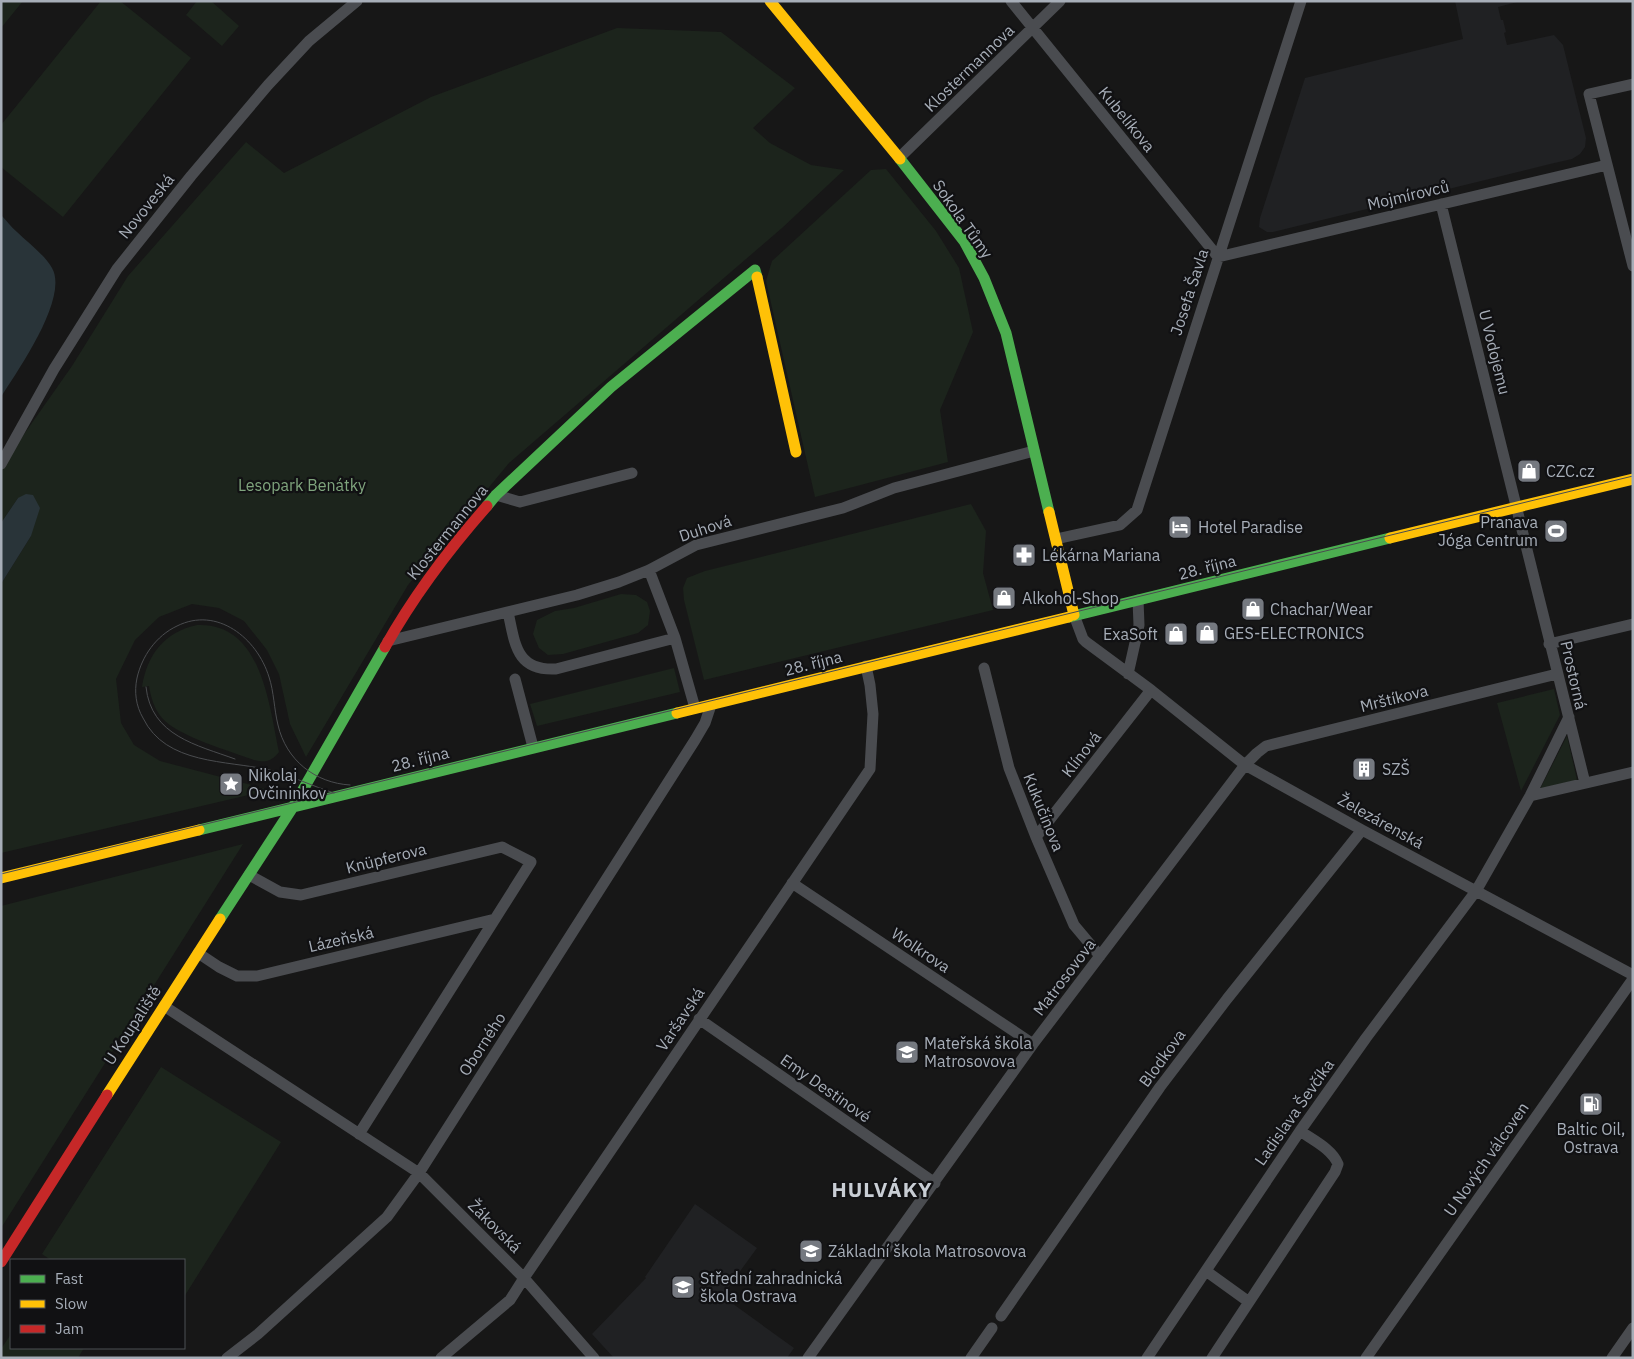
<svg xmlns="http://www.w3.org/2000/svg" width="1634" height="1359" viewBox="0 0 1634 1359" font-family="'IBM Plex Sans',sans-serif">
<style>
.built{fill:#202123}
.green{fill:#1c241c}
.water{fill:#293439}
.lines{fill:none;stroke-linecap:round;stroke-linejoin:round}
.street{stroke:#4a4c50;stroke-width:11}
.fast{stroke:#4caf50;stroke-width:11}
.slow{stroke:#ffc107;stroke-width:11}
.jam{stroke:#c62828;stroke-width:11}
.tram{stroke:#4a4c4f;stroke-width:1}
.labels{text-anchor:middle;stroke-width:4.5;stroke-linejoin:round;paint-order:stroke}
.street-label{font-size:16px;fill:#a7aeb8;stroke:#111113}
.poi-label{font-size:16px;fill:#a7aeb8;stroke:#111113;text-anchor:start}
.park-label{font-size:16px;fill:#7fa47d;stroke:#111113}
.district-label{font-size:21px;font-weight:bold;letter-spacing:1px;fill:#c8cdd4;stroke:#111113}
</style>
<rect width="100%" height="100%" fill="#171717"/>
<!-- built -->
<path class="built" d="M 1455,1 L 1521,1 L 1498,7 L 1501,20 L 1503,20 L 1506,32 L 1504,33 L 1507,45 L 1554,35 L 1563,45 L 1586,138 L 1585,147 L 1580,154 L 1572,159 L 1550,164 L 1273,232 L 1267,232 L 1259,227 L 1260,218 L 1305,78 L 1463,39 Z
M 695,1204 L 757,1248 L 722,1296 L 794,1348 L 787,1358 L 614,1358 L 592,1334 L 646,1278 L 645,1277 Z"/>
<!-- green -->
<path class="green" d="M 1,1 L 23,1 L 1,28 Z
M 101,1 L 120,1 L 191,58 L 63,217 L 1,167 L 1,125 Z
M 197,1 L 211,1 L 239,26 L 222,46 L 186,15 Z
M 617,28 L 721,32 L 795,88 L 753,128 L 770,143 L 811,165 L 844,170 L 782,228 L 509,463 L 408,585 L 306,757 L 290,724 L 279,674 L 267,650 L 244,621 L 219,608 L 192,604 L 159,617 L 135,640 L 116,679 L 121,723 L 134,745 L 160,761 L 270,790 L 1,853 L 1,584 L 31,536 L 18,498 L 1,523 L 1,467 L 72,366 L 128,276 L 246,142 L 284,173 L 431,97 Z
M 886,169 L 936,231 L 959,268 L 973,332 L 940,410 L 948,462 L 815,497 L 766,281 L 772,261 L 871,170 Z
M 971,504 L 986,531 L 983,573 L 993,610 L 704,680 L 684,600 L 683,588 L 687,578 L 705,571 Z
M 621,594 L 636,595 L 647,602 L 650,611 L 648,625 L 638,633 L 563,654 L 548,655 L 539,648 L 533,634 L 537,620 L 555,611 L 574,608 Z
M 197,625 C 262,622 269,705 279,752 C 272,761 266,763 254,760 C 230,751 179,737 162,718 C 154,708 151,698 149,686 L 142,687 C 147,654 165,632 197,625 Z
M 674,668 L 680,692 L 537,726 L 530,704 Z
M 1554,689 L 1560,715 L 1521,791 L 1497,703 Z
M 1567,736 L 1577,780 L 1540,789 Z
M 243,844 L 3,1225 L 1,1227 L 1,906 Z
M 161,1067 L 281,1142 L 184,1297 L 184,1260 L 51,1260 L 42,1254 Z
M 11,1334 L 11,1348 L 84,1348 L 78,1358 L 1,1358 L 1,1349 Z"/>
<!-- water -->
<path class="water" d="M 1,215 C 6,220 11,227 17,232 C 28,243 44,254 52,268 C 69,298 18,370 1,397 Z
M 26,494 L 33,495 L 40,508 L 31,536 L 1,584 L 1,523 L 18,498 Z"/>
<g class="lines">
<!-- street -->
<path class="street" d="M 1011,1 L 1218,257 L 1607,165
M 1633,84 L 1589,94 L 1633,266
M 899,158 L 1060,1
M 1441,204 L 1585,783
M 1,464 L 54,369 L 117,269 L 191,176 L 268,85 L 309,41 L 357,1
M 496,495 L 520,502 L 632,473
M 1056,539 L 1120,525 L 1137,510 L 1301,1
M 649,570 L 675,638 L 695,708
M 508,612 C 515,644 516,671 556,669 L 675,638
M 1074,615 L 1083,639 L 1086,642 L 1151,690 L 1245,765 L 1362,830 L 1633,975
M 388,641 L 577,595 L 619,582 L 649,570 L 696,545 L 843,508 L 894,488 L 1034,451
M 1549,644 L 1633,624
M 984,668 L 1009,768 L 1036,837 L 1074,925 L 1100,956
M 1128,674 L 1139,625 L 1138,600
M 515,679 L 533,747
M 1530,796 L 1633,772
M 1036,837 L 1151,690
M 249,875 L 280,892 L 301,895 L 502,847 L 531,862 L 359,1134
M 792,883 L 1033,1044
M 198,953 L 219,967 L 237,976 L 257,976 L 495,919
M 164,1006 L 419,1173 L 524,1278 L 594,1358
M 699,1019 L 935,1183
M 1206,1271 L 1249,1302
M 1001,1316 L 1160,1087 L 1227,999 L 1362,830
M 227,1358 L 258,1334 L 387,1217 L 419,1173 L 695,740 L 705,723 L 711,705
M 441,1358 L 510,1300 L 524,1278 L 870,769 L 873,714 L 870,685 L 866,666
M 808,1358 L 1033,1044 L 1245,765 L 1257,753 L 1266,746 L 1557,674
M 971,1358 L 992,1328
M 1147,1358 L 1300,1131 L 1366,1038 L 1476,891 L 1530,796 L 1569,717
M 1212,1358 L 1335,1172 L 1338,1164 C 1332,1149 1313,1140 1300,1131
M 1366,1358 L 1633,979
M 1612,1358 L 1633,1328"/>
<!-- fast -->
<path class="fast" d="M 900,159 L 964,241 L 984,278 L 1006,333 L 1049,512
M 487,506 L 496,495 L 611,387 L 755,270 L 757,277
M 1069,617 L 1390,538
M 199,830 L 677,713
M 220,919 L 293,807 L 385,647"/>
<!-- slow -->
<path class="slow" d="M 770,1 L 900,159
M 757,277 L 796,452
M 1049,512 L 1074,615
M 1390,538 L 1633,479
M 677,713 L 1069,617
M 1,878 L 199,830
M 107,1095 L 220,919"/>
<!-- jam -->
<path class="jam" d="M 385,647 C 413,597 449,549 487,506
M 1,1262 L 107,1095"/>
<!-- tram -->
<path class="tram" d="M 146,687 C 151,736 197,745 235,759
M 334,793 C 312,786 292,776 270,770 C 226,760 166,765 143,718 C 136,706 134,692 137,678 C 142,656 156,636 177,626 C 217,606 257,638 269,677 C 274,692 274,709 278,725 C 286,760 315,783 350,785
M 1,874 L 1633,476"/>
</g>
<!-- icons -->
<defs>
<g id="shop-square" transform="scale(1.25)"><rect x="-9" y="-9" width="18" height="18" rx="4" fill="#757980" stroke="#111113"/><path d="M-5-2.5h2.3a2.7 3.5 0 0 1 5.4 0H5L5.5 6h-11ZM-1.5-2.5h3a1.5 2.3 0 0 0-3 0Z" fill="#fff"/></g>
<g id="hotel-square" transform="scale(1.25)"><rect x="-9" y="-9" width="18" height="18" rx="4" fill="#757980" stroke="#111113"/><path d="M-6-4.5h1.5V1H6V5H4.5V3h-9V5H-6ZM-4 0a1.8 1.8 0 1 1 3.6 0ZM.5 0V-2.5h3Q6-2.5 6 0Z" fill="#fff"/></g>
<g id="stadium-square" transform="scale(1.25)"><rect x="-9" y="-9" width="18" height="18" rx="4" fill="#757980" stroke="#111113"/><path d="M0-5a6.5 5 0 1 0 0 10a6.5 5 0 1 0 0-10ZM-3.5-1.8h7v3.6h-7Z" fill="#fff"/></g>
<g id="pharmacy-square" transform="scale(1.25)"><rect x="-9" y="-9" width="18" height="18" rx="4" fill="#757980" stroke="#111113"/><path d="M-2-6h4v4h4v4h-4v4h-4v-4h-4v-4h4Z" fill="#fff"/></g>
<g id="building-square" transform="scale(1.25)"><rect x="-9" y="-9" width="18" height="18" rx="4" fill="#757980" stroke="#111113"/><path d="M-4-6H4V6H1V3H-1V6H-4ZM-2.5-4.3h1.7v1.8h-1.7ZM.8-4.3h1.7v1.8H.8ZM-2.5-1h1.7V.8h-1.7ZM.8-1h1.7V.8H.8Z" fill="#fff"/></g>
<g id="sight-square" transform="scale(1.25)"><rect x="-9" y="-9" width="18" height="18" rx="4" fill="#757980" stroke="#111113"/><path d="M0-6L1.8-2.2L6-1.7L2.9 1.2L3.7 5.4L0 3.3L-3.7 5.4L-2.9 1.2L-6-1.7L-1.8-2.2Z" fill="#fff"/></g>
<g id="school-square" transform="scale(1.25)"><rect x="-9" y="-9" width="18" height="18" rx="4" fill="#757980" stroke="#111113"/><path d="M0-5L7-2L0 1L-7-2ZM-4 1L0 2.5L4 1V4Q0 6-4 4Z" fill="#fff"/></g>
<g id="fuel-square" transform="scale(1.25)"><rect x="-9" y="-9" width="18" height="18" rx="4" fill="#757980" stroke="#111113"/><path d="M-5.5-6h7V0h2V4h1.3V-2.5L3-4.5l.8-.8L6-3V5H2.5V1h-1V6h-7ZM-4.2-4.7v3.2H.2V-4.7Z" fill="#fff"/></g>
</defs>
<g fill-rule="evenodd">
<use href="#shop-square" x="1529" y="471"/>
<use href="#hotel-square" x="1180" y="527"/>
<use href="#stadium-square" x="1556" y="531"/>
<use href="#pharmacy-square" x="1024" y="555"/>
<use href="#shop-square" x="1004" y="598"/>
<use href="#shop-square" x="1253" y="609"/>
<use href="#shop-square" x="1207" y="633"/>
<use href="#shop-square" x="1176" y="634"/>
<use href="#building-square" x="1364" y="769"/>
<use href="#sight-square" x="231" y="784"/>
<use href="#school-square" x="907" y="1052"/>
<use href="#fuel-square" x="1591" y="1104"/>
<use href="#school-square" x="811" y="1251"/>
<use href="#school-square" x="683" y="1287"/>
</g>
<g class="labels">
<!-- street labels -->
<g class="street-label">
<text transform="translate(969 68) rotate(-44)" y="6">Klostermannova</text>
<text transform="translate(1127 119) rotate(51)" y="6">Kubelíkova</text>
<text transform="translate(1408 195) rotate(-13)" y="6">Mojmírovců</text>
<text transform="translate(146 206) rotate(-51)" y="6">Novoveská</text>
<text transform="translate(963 219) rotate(55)" y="6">Sokola Tůmy</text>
<text transform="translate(1189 292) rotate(-72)" y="6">Josefa Šavla</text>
<text transform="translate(1495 352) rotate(76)" y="6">U Vodojemu</text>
<text transform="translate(705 528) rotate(-18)" y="6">Duhová</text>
<text transform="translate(447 532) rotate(-51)" y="6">Klostermannova</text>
<text transform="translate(1207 567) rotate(-14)" y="6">28. října</text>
<text transform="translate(813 663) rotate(-14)" y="6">28. října</text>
<text transform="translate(1574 675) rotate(77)" y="6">Prostorná</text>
<text transform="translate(1394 698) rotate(-14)" y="6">Mrštíkova</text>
<text transform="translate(1081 754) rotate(-52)" y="6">Klínová</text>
<text transform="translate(420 759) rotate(-14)" y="6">28. října</text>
<text transform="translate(1044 812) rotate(68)" y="6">Kukučínova</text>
<text transform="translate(1381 821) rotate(29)" y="6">Železárenská</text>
<text transform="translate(386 858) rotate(-14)" y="6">Knüpferova</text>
<text transform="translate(341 939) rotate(-13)" y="6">Lázeňská</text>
<text transform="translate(921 950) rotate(34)" y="6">Wolkrova</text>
<text transform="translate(1064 977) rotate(-53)" y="6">Matrosovova</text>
<text transform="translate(680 1019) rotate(-56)" y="6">Varšavská</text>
<text transform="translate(132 1025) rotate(-57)" y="6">U Koupaliště</text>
<text transform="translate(482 1044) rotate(-57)" y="6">Oborného</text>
<text transform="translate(1162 1058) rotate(-54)" y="6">Blodkova</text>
<text transform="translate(826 1088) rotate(35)" y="6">Emy Destinové</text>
<text transform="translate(1294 1112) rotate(-55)" y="6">Ladislava Ševčíka</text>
<text transform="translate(1486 1159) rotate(-55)" y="6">U Nových válcoven</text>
<text transform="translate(495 1226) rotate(45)" y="6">Žákovská</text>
</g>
<!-- poi labels -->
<g class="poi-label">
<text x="1546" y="477">CZC.cz</text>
<text x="1538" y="528" text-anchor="end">Pranava<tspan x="1538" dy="18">Jóga Centrum</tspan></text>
<text x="1198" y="533">Hotel Paradise</text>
<text x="1042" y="561">Lékárna Mariana</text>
<text x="1022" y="604">Alkohol-Shop</text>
<text x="1270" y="615">Chachar/Wear</text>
<text x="1224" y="639">GES-ELECTRONICS</text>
<text x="1158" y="640" text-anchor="end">ExaSoft</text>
<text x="1382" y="775">SZŠ</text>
<text x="248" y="781">Nikolaj<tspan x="248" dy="18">Ovčininkov</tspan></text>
<text x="924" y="1049">Mateřská škola<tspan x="924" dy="18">Matrosovova</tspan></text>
<text x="1591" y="1135" text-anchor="middle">Baltic Oil,<tspan x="1591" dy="18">Ostrava</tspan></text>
<text x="828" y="1257">Základní škola Matrosovova</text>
<text x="700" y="1284">Střední zahradnická<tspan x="700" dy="18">škola Ostrava</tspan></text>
</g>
<!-- park labels -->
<g class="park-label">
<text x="302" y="491">Lesopark Benátky</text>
</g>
<!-- district labels -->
<g class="district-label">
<text x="882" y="1197">HULVÁKY</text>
</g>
</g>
<!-- border -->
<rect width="1634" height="1359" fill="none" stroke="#a7aeb8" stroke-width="5"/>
<!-- legend -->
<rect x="10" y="1259" width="175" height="90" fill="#111113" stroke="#4d5055"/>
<rect x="20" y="1275" width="25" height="8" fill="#4caf50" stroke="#4d5055"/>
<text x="55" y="1284" font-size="15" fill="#a7aeb8">Fast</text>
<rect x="20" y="1300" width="25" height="8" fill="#ffc107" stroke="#4d5055"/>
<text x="55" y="1309" font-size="15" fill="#a7aeb8">Slow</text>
<rect x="20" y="1325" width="25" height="8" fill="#c62828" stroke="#4d5055"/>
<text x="55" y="1334" font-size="15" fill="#a7aeb8">Jam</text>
</svg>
